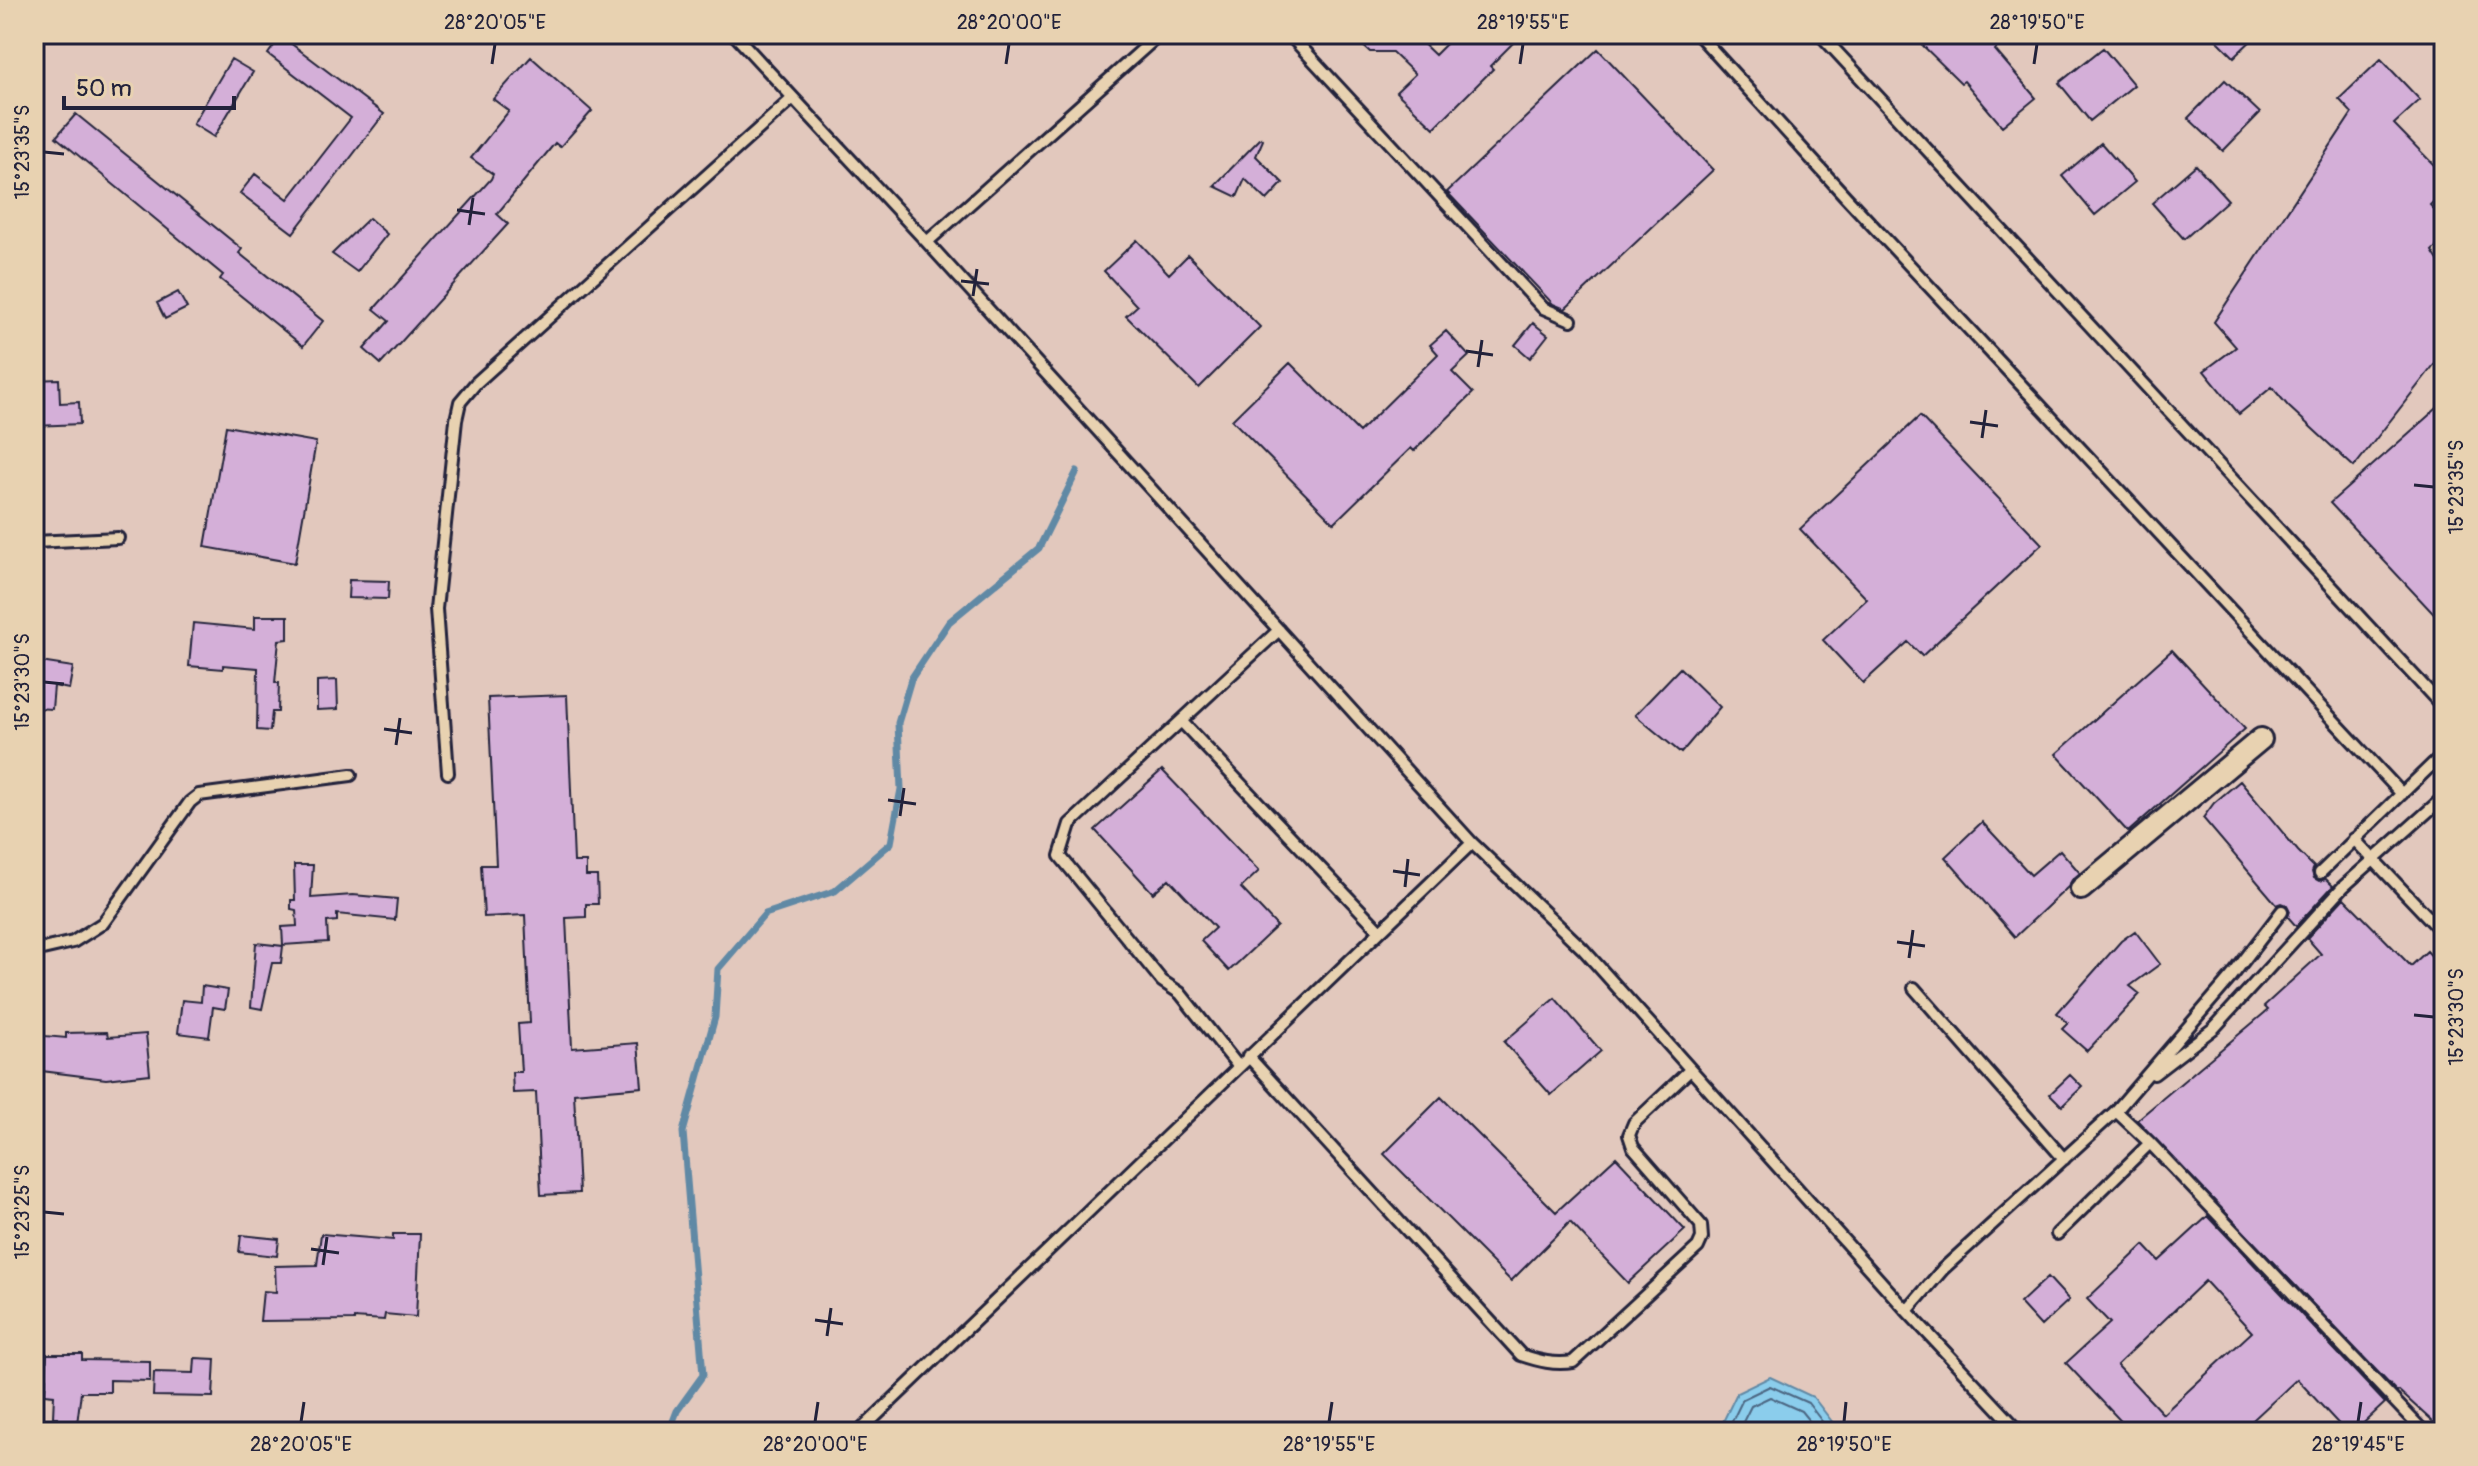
<svg xmlns="http://www.w3.org/2000/svg" width="2478" height="1466" viewBox="0 0 2478 1466" font-family="Pangolin,sans-serif">
<style>
.built{fill:#e2c8bd}
.water{fill:#8bcdec;stroke:#6189a5;stroke-width:2}
.lines{fill:none;stroke-linecap:round;stroke-linejoin:round}
.shore{stroke:#4c6682;stroke-width:2}
.stream{stroke:#6189a5;stroke-width:7}
.building{fill:#d4afd8;stroke:#22223b;stroke-width:2;fill-rule:evenodd}
.lane-casing{stroke:#22223b;stroke-width:16}
.street-casing{stroke:#22223b;stroke-width:26}
.lane{stroke:#e8d2b1;stroke-width:10}
.street{stroke:#e8d2b1;stroke-width:20}
.ticks{fill:none;stroke:#22223b;stroke-width:3}
.neatline{fill:none;stroke:#22223b;stroke-width:3}
.ticks-label{font-size:20px;text-anchor:middle;fill:#22223b}
</style>
<rect width="100%" height="100%" fill="#e8d2b1"/>
<filter id="ink" filterUnits="userSpaceOnUse"><feTurbulence type="fractalNoise" baseFrequency=".0125" numOctaves="2"/><feDisplacementMap in="SourceGraphic" scale="16" xChannelSelector="R" yChannelSelector="G"/><feConvolveMatrix kernelMatrix="1 2 1 2 8 2 1 2 1" color-interpolation-filters="sRGB"/></filter>
<g filter="url(#ink)">
<!-- built -->
<path class="built" d="M 34,34 L 2444,34 L 2444,1432 L 34,1432 Z"/>
<!-- water -->
<path class="water" d="M 1770,1377 L 1813,1397 L 1840,1432 L 1718,1432 L 1737,1393 Z"/>
<g class="lines">
<!-- shore -->
<path class="shore" d="M 1727,1432 L 1743,1399 L 1770,1386 L 1808,1403 L 1830,1432
M 1738,1432 L 1751,1406 L 1770,1397 L 1801,1411 L 1818,1432"/>
<!-- stream -->
<path class="stream" d="M 669,1432 L 677,1411 L 703,1375 L 683,1132 L 715,1017 L 718,969 L 765,914 L 835,891 L 891,843 L 901,789 L 898,723 L 911,679 L 949,622 L 1039,548 L 1077,471"/>
</g>
<!-- building -->
<path class="building" d="M 1350,34 L 1413,34 L 1435,55 L 1456,34 L 1522,34 L 1490,66 L 1493,69 L 1434,128 L 1396,92 L 1415,74 L 1392,52 L 1370,52 Z
M 1911,34 L 1986,34 L 1998,46 L 1995,50 L 2036,98 L 2002,126 L 1964,81 L 1961,83 Z
M 2211,34 L 2258,34 L 2234,57 Z
M 281,36 L 384,114 L 293,233 L 240,193 L 255,174 L 288,199 L 351,118 L 268,54 Z
M 2103,48 L 2134,85 L 2090,121 L 2059,83 Z
M 1598,49 L 1713,170 L 1565,309 L 1553,304 L 1447,192 Z
M 531,57 L 592,111 L 560,147 L 555,143 L 497,214 L 508,224 L 381,364 L 364,349 L 389,321 L 374,309 L 491,179 L 493,174 L 471,158 L 509,111 L 493,99 Z
M 231,59 L 253,72 L 214,137 L 193,124 Z
M 2381,59 L 2420,100 L 2394,124 L 2434,165 L 2436,170 L 2444,175 L 2444,191 L 2430,205 L 2444,220 L 2444,239 L 2432,251 L 2444,270 L 2444,352 L 2354,467 L 2288,406 L 2272,387 L 2239,414 L 2204,371 L 2236,347 L 2214,322 L 2352,113 L 2339,99 Z
M 2225,80 L 2260,113 L 2223,151 L 2188,118 Z
M 76,114 L 242,249 L 239,253 L 323,321 L 303,346 L 220,279 L 223,275 L 56,137 Z
M 1261,138 L 1263,140 L 1256,156 L 1283,183 L 1267,200 L 1245,179 L 1237,197 L 1214,186 Z
M 2101,143 L 2135,182 L 2095,215 L 2062,176 Z
M 2196,165 L 2228,200 L 2184,239 L 2152,203 Z
M 369,218 L 387,234 L 357,272 L 332,254 Z
M 1137,240 L 1169,274 L 1188,255 L 1260,327 L 1199,388 L 1126,316 L 1137,306 L 1104,271 Z
M 178,292 L 187,308 L 165,319 L 157,303 Z
M 1533,323 L 1548,335 L 1530,358 L 1515,345 Z
M 1446,331 L 1469,356 L 1452,372 L 1473,393 L 1414,451 L 1411,448 L 1334,523 L 1232,420 L 1290,363 L 1359,432 L 1438,354 L 1430,345 Z
M 59,379 L 60,403 L 79,402 L 80,424 L 35,426 L 34,380 Z
M 2444,402 L 2444,625 L 2330,503 Z
M 1920,416 L 2042,544 L 1922,656 L 1908,642 L 1863,683 L 1823,640 L 1867,599 L 1800,529 Z
M 226,426 L 316,442 L 295,563 L 205,547 Z
M 349,580 L 389,581 L 388,599 L 348,598 Z
M 255,616 L 288,616 L 288,639 L 279,640 L 275,683 L 279,683 L 278,712 L 272,712 L 270,731 L 257,730 L 258,668 L 223,665 L 223,669 L 189,666 L 193,623 L 255,629 Z
M 2172,650 L 2245,729 L 2128,832 L 2056,754 Z
M 34,661 L 73,667 L 69,689 L 54,686 L 52,709 L 34,708 Z
M 1680,668 L 1720,707 L 1681,753 L 1635,715 Z
M 337,680 L 338,709 L 317,710 L 317,681 Z
M 567,695 L 574,862 L 586,862 L 586,876 L 597,876 L 598,904 L 586,904 L 586,917 L 566,918 L 572,1048 L 638,1043 L 642,1087 L 574,1093 L 579,1193 L 541,1195 L 536,1092 L 513,1093 L 512,1072 L 521,1072 L 518,1024 L 530,1023 L 525,915 L 484,917 L 481,865 L 496,865 L 488,698 Z
M 1162,770 L 1259,871 L 1241,888 L 1277,926 L 1229,971 L 1201,941 L 1215,928 L 1169,879 L 1153,893 L 1095,830 Z
M 2240,781 L 2298,851 L 2314,867 L 2312,872 L 2314,878 L 2319,881 L 2326,879 L 2333,886 L 2296,926 L 2288,917 L 2290,911 L 2287,905 L 2282,903 L 2277,905 L 2203,818 L 2214,803 Z
M 1982,822 L 2031,875 L 2060,850 L 2080,873 L 2072,880 L 2068,887 L 2015,937 L 1945,857 Z
M 294,865 L 313,865 L 311,898 L 353,895 L 397,899 L 395,920 L 337,914 L 337,921 L 327,922 L 328,942 L 283,945 L 282,927 L 297,926 L 296,910 L 291,909 L 291,900 L 295,900 Z
M 2344,898 L 2411,966 L 2427,951 L 2444,970 L 2444,1432 L 2399,1391 L 2397,1392 L 2137,1120 L 2268,1010 L 2264,1006 L 2321,954 L 2307,938 Z
M 2135,931 L 2160,964 L 2130,986 L 2140,994 L 2087,1051 L 2062,1029 L 2068,1023 L 2057,1013 L 2121,941 Z
M 256,943 L 283,946 L 281,963 L 272,963 L 262,1009 L 251,1007 Z
M 202,986 L 228,990 L 225,1009 L 213,1007 L 209,1037 L 178,1033 L 182,1000 L 201,1002 Z
M 1555,998 L 1601,1051 L 1551,1095 L 1504,1042 Z
M 107,1032 L 108,1037 L 146,1034 L 150,1074 L 106,1079 L 34,1070 L 34,1035 L 66,1038 L 66,1033 Z
M 2070,1075 L 2082,1087 L 2062,1106 L 2050,1094 Z
M 1441,1097 L 1556,1212 L 1616,1157 L 1685,1230 L 1628,1283 L 1570,1222 L 1511,1281 L 1384,1154 Z
M 2208,1216 L 2385,1403 L 2354,1432 L 2346,1432 L 2297,1379 L 2240,1432 L 2131,1432 L 2066,1363 L 2110,1323 L 2087,1299 L 2144,1245 L 2159,1261 ZM 2205,1281 L 2252,1332 L 2163,1414 L 2117,1365 Z
M 321,1234 L 393,1240 L 393,1234 L 420,1234 L 416,1317 L 385,1314 L 384,1320 L 354,1318 L 354,1320 L 260,1321 L 263,1291 L 276,1292 L 275,1266 L 317,1265 Z
M 241,1235 L 279,1239 L 277,1256 L 239,1252 Z
M 2048,1277 L 2069,1300 L 2041,1326 L 2020,1303 Z
M 47,1354 L 82,1354 L 82,1360 L 150,1361 L 150,1381 L 110,1380 L 110,1392 L 81,1392 L 76,1432 L 56,1432 L 58,1417 L 53,1417 L 54,1395 L 45,1394 Z
M 195,1358 L 215,1359 L 213,1397 L 153,1396 L 154,1372 L 194,1373 Z"/>
<g class="lines">
<!-- lane casing -->
<g class="lane-casing">
<path id="lane" d="M 734,34 L 927,242 L 1472,843 L 1583,949 L 1907,1311 L 2020,1432
M 1289,34 L 1543,308 L 1571,320
M 1698,34 L 1846,197 L 2402,794
M 1820,34 L 2444,708
M 2442,164 L 2444,166
M 927,242 L 1160,34
M 34,542 L 118,538
M 1181,721 L 1380,931
M 448,773 L 436,609 L 456,420 L 460,402 L 476,383 L 793,98
M 2354,839 L 2444,934
M 2320,873 L 2444,753
M 34,951 L 73,942 L 103,923 L 190,802 L 199,795 L 351,775
M 1914,988 L 2064,1159
M 1248,1056 L 1521,1355 C 1539,1361 1554,1365 1573,1362 L 1698,1247 L 1702,1238 L 1701,1225 L 1633,1147 L 1629,1135 L 1634,1123 L 1690,1070
M 1238,1066 L 1180,993 L 1162,981 L 1060,856 L 1070,824 L 1279,630
M 2154,1074 L 2214,1028 L 2343,887 L 2444,797
M 2150,1143 L 2424,1432
M 2057,1234 L 2150,1143 L 2116,1111
M 1907,1311 L 1943,1269 L 2116,1111 L 2232,976 L 2282,911
M 859,1432 L 1472,843"/>
</g>
<!-- street casing -->
<g class="street-casing">
<path id="street" d="M 2081,889 L 2261,739"/>
</g>
<!-- lane -->
<use href="#lane" class="lane"/>
<!-- street -->
<use href="#street" class="street"/>
</g>
</g>
<!-- ticks -->
<path class="ticks" d="M 492,64 L 495,44M 1006,64 L 1009,44M 1520,64 L 1523,44M 2034,64 L 2037,44M 44,152 L 64,154M 457,210 L 485,214M 469,225 L 473,198M 961,281 L 989,284M 973,296 L 977,269M 1466,351 L 1493,355M 1478,367 L 1482,340M 1970,422 L 1998,426M 1982,438 L 1986,410M 2414,485 L 2434,487M 44,682 L 64,684M 384,729 L 412,733M 396,745 L 400,718M 888,800 L 916,804M 900,816 L 904,788M 1393,871 L 1420,875M 1405,887 L 1408,859M 1897,942 L 1925,946M 1909,958 L 1913,930M 2414,1015 L 2434,1017M 44,1212 L 64,1214M 311,1249 L 339,1253M 323,1265 L 327,1237M 815,1320 L 843,1324M 827,1336 L 831,1308M 301,1422 L 304,1402M 815,1422 L 818,1402M 1329,1422 L 1332,1402M 1844,1422 L 1846,1402M 2358,1422 L 2361,1402"/>
<!-- margin -->
<rect width="2478" height="1466" fill="none" stroke="#e8d2b1" stroke-width="88"/>
<!-- scale -->
<path d="M64 96v12h170v-12" fill="none" stroke="#22223b" stroke-width="4"/>
<text x="76" y="96" font-size="24" fill="#22223b" stroke="#e8d2b1" stroke-width="6" paint-order="stroke">50 m</text>
<rect x="44" y="44" width="2390" height="1378" class="neatline"/>
<g class="ticks-label">
<text x="495" y="29">28°20'05"E</text>
<text x="1009" y="29">28°20'00"E</text>
<text x="1523" y="29">28°19'55"E</text>
<text x="2037" y="29">28°19'50"E</text>
<text transform="translate(22 152) rotate(-90)" y="7">15°23'35"S</text>
<text transform="translate(2456 487) rotate(-90)" y="7">15°23'35"S</text>
<text transform="translate(22 682) rotate(-90)" y="7">15°23'30"S</text>
<text transform="translate(2456 1017) rotate(-90)" y="7">15°23'30"S</text>
<text transform="translate(22 1212) rotate(-90)" y="7">15°23'25"S</text>
<text x="301" y="1451">28°20'05"E</text>
<text x="815" y="1451">28°20'00"E</text>
<text x="1329" y="1451">28°19'55"E</text>
<text x="1844" y="1451">28°19'50"E</text>
<text x="2358" y="1451">28°19'45"E</text>
</g>
</svg>
